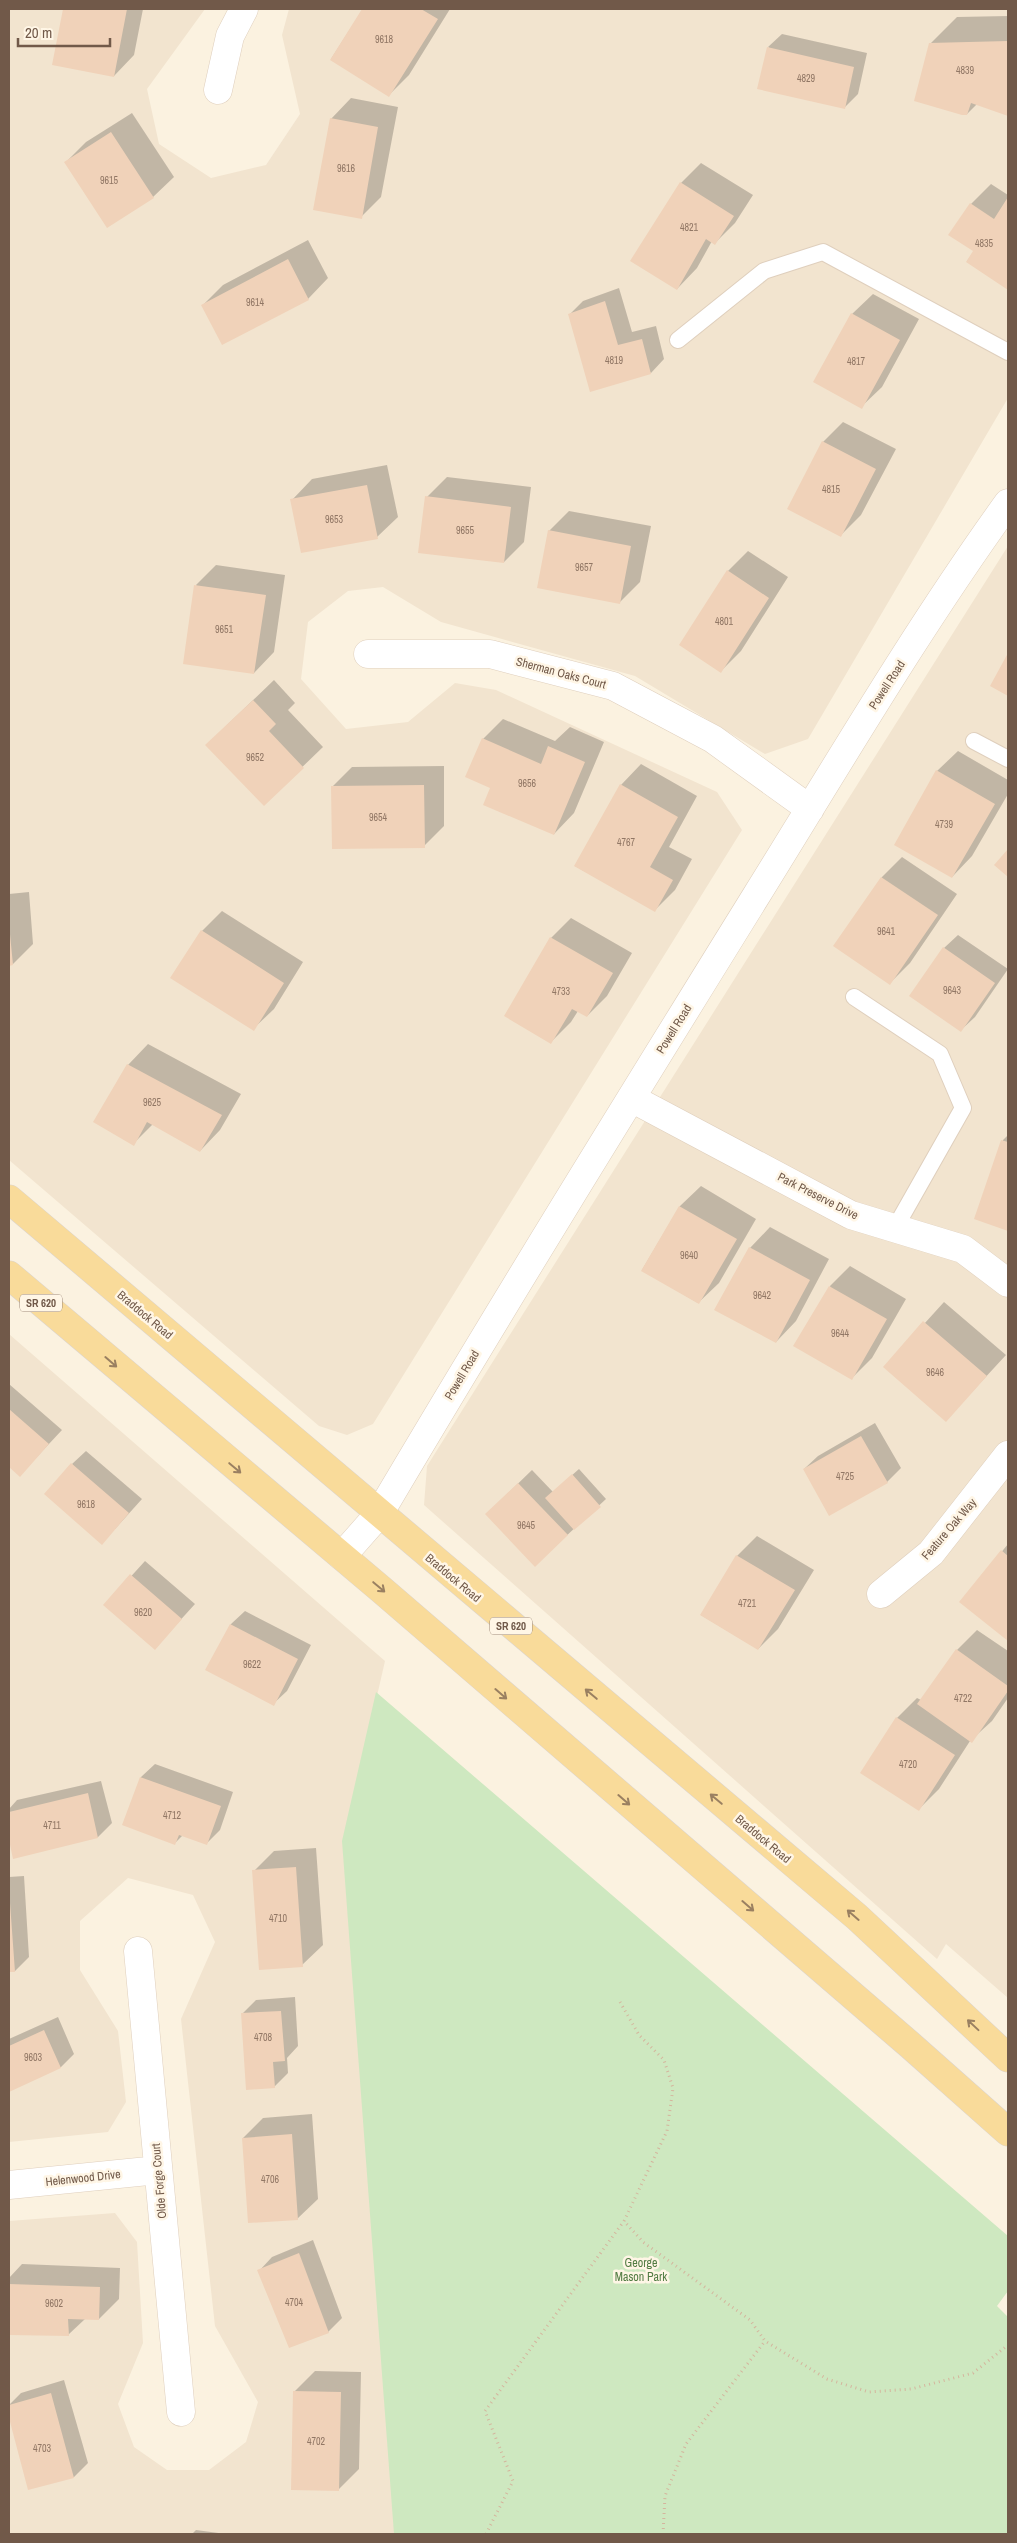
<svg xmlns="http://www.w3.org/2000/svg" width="1017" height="2543" viewBox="0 0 1017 2543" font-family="'Archivo Narrow',sans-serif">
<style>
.residential{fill:#f2e4cf}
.green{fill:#cee8c0}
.shadow{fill:#0003}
.building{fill:#f0d2b9}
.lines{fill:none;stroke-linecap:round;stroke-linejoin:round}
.service-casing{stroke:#dfcfbd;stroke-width:18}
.minor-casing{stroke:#dfcfbd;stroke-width:29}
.primary-casing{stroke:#dad4d0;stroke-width:29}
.path{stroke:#d4b59d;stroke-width:3;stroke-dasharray:1 4;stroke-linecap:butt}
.service{stroke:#fff;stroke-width:16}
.minor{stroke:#fff;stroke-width:28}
.primary{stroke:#f9db9a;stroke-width:28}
.oneway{stroke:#9a8061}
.labels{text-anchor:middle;stroke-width:5;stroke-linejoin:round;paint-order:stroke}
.number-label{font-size:10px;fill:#917765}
.shield{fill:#fff6e6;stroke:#9c8878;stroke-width:1}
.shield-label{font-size:11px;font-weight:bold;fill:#715949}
.street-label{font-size:12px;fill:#715949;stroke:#fff6e6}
.park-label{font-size:12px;fill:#527c43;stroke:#fff6e6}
</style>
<rect width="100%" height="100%" fill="#fbf2e0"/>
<!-- residential -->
<path class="residential" d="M 9,9 L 205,9 L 147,89 L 159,144 L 211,178 L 266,165 L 300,114 L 282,35 L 289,9 L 1008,9 L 1008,398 L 808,739 L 765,754 L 635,676 L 441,622 L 383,587 L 348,591 L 308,622 L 301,679 L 346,729 L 408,722 L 455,683 L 496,690 L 717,792 L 742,830 L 373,1424 L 347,1435 L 319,1426 L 9,1160 Z
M 1008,546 L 1008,1998 L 946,1944 L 937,1959 L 424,1505 L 427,1466 Z
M 9,1334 L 385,1661 L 343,1845 L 395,2534 L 9,2534 L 9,2221 L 115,2213 L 137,2242 L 143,2343 L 118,2404 L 134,2447 L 167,2470 L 209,2470 L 246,2442 L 258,2402 L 215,2326 L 181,2019 L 215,1942 L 193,1895 L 128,1878 L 80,1921 L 80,1970 L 118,2031 L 126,2102 L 108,2132 L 9,2142 Z"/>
<!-- green -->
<path class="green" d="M 376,1692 L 1008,2236 L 1008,2291 L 997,2306 L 1008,2317 L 1008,2534 L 394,2534 L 342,1841 Z"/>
<!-- shadow -->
<path class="shadow" d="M 64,9 L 143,9 L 134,55 L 114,76 L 54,64 Z
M 363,9 L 450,9 L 409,75 L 389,95 L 331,59 Z
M 1008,16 L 1008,114 L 977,104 L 967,114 L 930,44 L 957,17 Z
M 782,34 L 867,53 L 858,94 L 844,108 L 768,47 Z
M 351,98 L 398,107 L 381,197 L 361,217 L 331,119 Z
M 132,113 L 174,177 L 153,197 L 66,162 L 86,142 Z
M 701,163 L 753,195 L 735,223 L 715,243 L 712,241 L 697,268 L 677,289 L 681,183 Z
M 991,184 L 1008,195 L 1008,289 L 967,261 L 975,251 L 971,204 Z
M 308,240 L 328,278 L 308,299 L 203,305 L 223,285 Z
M 619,288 L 632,332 L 656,326 L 664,359 L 651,373 L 570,314 L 583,301 Z
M 873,294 L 919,319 L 882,387 L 861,407 L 852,314 Z
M 843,422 L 896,449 L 861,515 L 841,535 L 823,442 Z
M 387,465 L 398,517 L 377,537 L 292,500 L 312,479 Z
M 447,477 L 531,487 L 524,542 L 504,562 L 427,497 Z
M 569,511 L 651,526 L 640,582 L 619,603 L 549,531 Z
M 748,551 L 788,577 L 741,651 L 721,671 L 728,571 Z
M 216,565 L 285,575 L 274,652 L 254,673 L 196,585 Z
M 274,680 L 295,703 L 288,710 L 323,747 L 264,804 L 227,725 Z
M 503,719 L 555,741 L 570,727 L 604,742 L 574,813 L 554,834 L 492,787 L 483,739 Z
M 958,751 L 1008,780 L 1008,794 L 972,856 L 952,877 L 937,771 Z
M 641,764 L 697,796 L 669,847 L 692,859 L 675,890 L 655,910 L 575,866 L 621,785 Z
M 444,766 L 444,826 L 424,846 L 332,787 L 352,767 Z
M 902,857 L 957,894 L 910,963 L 890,983 L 835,946 L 882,877 Z
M 29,892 L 33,944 L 13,964 L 9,964 L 9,894 Z
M 222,911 L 303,962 L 274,1009 L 253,1029 L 202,931 Z
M 571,918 L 632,953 L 607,996 L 587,1016 L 578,1011 L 571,1022 L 551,1042 L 551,938 Z
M 958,935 L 1008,969 L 975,1017 L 961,1030 L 944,948 Z
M 148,1044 L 241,1094 L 220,1130 L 200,1151 L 153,1124 L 133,1144 L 95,1122 L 128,1065 Z
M 1008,1135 L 1008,1230 L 975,1218 L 1003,1140 Z
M 701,1186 L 756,1219 L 719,1283 L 698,1303 L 642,1270 L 680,1206 Z
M 770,1227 L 829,1259 L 796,1321 L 776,1342 L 716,1310 L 750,1248 Z
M 850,1266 L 906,1299 L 872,1358 L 851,1379 L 830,1286 Z
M 944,1302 L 1006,1355 L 946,1420 L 885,1367 Z
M 9,1384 L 62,1430 L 20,1475 L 9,1465 Z
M 875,1423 L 901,1468 L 887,1482 L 804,1469 L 818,1456 Z
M 86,1451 L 142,1499 L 115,1529 L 72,1464 Z
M 579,1469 L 606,1499 L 535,1565 L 500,1501 L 532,1470 L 553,1492 Z
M 757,1536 L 814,1570 L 778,1629 L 758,1649 L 701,1615 L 737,1556 Z
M 1008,1544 L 1008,1640 L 961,1602 Z
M 145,1561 L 195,1604 L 155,1648 L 105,1605 Z
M 245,1611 L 311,1645 L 287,1691 L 273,1704 L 207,1669 L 231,1624 Z
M 977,1630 L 1008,1651 L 1008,1698 L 992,1721 L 970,1741 L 939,1789 L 919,1809 L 862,1772 L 897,1718 L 917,1698 L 921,1700 L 957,1650 Z
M 155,1764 L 233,1792 L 220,1830 L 206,1844 L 183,1835 L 175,1843 L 124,1824 L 141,1777 Z
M 101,1781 L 112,1823 L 98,1837 L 14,1857 L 9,1835 L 9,1809 L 17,1800 Z
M 316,1848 L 323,1945 L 302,1965 L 254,1871 L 274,1851 Z
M 24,1876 L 29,1957 L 15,1971 L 9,1971 L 9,1877 Z
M 295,1997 L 298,2046 L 287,2058 L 288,2073 L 274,2087 L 242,2014 L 256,2000 Z
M 58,2017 L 74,2054 L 61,2067 L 9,2090 L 9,2039 Z
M 312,2114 L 318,2199 L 297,2219 L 243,2138 L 263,2118 Z
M 313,2240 L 342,2318 L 328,2332 L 259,2271 L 272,2257 Z
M 22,2264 L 120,2268 L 119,2299 L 99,2319 L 85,2319 L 68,2335 L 9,2334 L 9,2278 Z
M 315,2371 L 361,2372 L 359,2469 L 339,2489 L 294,2392 Z
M 64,2380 L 88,2463 L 74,2477 L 29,2488 L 9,2414 L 9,2405 L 21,2393 Z
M 196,2530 L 226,2534 L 192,2534 Z"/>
<!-- building -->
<path class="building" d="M 63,9 L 127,9 L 114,77 L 52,65 Z
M 362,9 L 421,9 L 438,19 L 389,97 L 330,60 Z
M 1008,41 L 1008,116 L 971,103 L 967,115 L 962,115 L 914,101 L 929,43 Z
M 767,47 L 854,67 L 845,109 L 757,89 Z
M 330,118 L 378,127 L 362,219 L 313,210 Z
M 111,132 L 154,198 L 107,228 L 64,162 Z
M 680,182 L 734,216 L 715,245 L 706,239 L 677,290 L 630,261 Z
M 1008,197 L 1008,290 L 966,262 L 973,251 L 948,235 L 970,203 L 994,219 Z
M 288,259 L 309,300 L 222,345 L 201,305 Z
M 605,301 L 618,345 L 642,339 L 651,374 L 590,392 L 568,314 Z
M 851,313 L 900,340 L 862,409 L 813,382 Z
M 822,441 L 876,469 L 841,537 L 787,509 Z
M 367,485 L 378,539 L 301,553 L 290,499 Z
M 425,496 L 511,507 L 504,563 L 418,553 Z
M 548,530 L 631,546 L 620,604 L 537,588 Z
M 727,570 L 769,598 L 721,673 L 679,645 Z
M 194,585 L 266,595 L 254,674 L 183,664 Z
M 1008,653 L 1008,696 L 990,686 Z
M 253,700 L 276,724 L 269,731 L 304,768 L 264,806 L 205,745 Z
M 482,738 L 541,764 L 548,746 L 585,762 L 554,835 L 483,805 L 490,788 L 465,777 Z
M 936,770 L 995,804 L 952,878 L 894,845 Z
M 620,784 L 678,817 L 650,867 L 673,880 L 655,912 L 574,866 Z
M 424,785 L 425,848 L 332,849 L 331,786 Z
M 1008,849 L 1008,877 L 994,865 Z
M 881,877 L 938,915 L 890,985 L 833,946 Z
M 9,924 L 13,965 L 9,966 Z
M 201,930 L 284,983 L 254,1031 L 170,978 Z
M 550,937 L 613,973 L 587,1017 L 572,1009 L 551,1044 L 504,1016 Z
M 943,947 L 995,983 L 961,1032 L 909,996 Z
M 127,1064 L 222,1115 L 200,1152 L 147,1122 L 134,1146 L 93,1122 Z
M 1001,1140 L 1008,1142 L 1008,1231 L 974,1219 Z
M 679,1206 L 737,1239 L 699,1304 L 641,1271 Z
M 749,1247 L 810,1280 L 776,1343 L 714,1310 Z
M 829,1286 L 887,1319 L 852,1380 L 793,1346 Z
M 923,1321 L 987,1376 L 946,1422 L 883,1367 Z
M 9,1409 L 49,1444 L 20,1477 L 9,1467 Z
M 861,1436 L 888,1483 L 829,1516 L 803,1469 Z
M 71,1463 L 129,1513 L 102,1545 L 44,1494 Z
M 572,1474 L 601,1507 L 574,1530 L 545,1498 Z
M 518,1483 L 568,1535 L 535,1567 L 485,1514 Z
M 1001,1550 L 1008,1556 L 1008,1641 L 959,1602 Z
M 736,1555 L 795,1590 L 758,1650 L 700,1615 Z
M 130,1574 L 182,1619 L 155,1650 L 103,1605 Z
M 230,1624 L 298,1659 L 274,1706 L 205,1670 Z
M 956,1649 L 1008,1686 L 1008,1691 L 972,1743 L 917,1704 Z
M 896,1717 L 955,1755 L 919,1811 L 860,1773 Z
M 140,1777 L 221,1806 L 207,1845 L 179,1835 L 175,1845 L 122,1825 Z
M 88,1793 L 98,1838 L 13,1859 L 9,1840 L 9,1812 Z
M 296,1867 L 303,1967 L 259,1970 L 252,1870 Z
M 9,1889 L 15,1972 L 9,1972 Z
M 281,2011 L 285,2061 L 273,2062 L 275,2088 L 246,2090 L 241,2013 Z
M 44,2030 L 61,2068 L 9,2092 L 9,2046 Z
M 292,2134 L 298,2220 L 248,2223 L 242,2138 Z
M 299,2253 L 329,2333 L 289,2348 L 257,2270 Z
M 9,2284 L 100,2287 L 99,2320 L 68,2319 L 69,2336 L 9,2335 Z
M 293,2391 L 341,2392 L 339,2491 L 291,2490 Z
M 51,2393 L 74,2478 L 28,2490 L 9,2418 L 9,2405 Z"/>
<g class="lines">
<!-- service casing -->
<g class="service-casing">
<path id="service" d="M 678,340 L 764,271 L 823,252 L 1008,352
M 974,741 L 1008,759
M 854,997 L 940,1054 L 963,1108 L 895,1228"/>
</g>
<!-- minor casing -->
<g class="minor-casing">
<path id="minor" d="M 218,90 L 230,36 L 244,9
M 368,654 L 490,654 L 613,686 L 713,739 L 810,809
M 631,1098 L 851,1215 L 963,1249 L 1008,1283
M 342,1556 L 379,1514 C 502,1306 629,1101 756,896 C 838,764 917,629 1008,503
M 881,1594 L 931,1553 L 1008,1455
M 138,1951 L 181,2412
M 9,2185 L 158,2170"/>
</g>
<!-- primary casing -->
<g class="primary-casing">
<path id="primary" d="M 9,1199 L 857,1917 L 1008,2058
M 9,1275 L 383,1591 L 910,2045 L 1008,2132"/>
</g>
<!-- path -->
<path class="path" d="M 620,2002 L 639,2035 L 664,2060 L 673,2088 L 667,2131 L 624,2221 L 643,2242 L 750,2320 L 765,2341 L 827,2379 L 869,2392 L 911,2389 L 973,2373 L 1008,2345
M 486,2534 L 513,2481 L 485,2411 L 624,2221
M 663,2534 L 665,2496 L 686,2444 L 765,2341"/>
<!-- service -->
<use href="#service" class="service"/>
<!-- minor -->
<use href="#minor" class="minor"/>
<!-- primary -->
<use href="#primary" class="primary"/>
</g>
<!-- one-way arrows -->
<defs><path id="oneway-shaft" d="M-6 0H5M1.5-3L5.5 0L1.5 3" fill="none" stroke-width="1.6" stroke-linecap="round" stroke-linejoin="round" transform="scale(1.25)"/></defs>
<g class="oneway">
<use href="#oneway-shaft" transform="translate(111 1362) rotate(41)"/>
<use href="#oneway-shaft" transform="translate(235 1468) rotate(40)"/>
<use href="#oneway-shaft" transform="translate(379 1587) rotate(40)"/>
<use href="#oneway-shaft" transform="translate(501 1694) rotate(41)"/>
<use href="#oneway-shaft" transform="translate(591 1694) rotate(-140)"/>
<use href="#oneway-shaft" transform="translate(716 1799) rotate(-140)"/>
<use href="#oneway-shaft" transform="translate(624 1800) rotate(41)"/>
<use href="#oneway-shaft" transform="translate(748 1906) rotate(41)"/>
<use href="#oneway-shaft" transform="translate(853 1915) rotate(-139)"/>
<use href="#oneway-shaft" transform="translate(973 2025) rotate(-137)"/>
</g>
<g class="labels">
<!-- number labels -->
<g class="number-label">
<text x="384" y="43">9618</text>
<text x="965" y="74">4839</text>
<text x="806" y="82">4829</text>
<text x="346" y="172">9616</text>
<text x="109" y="184">9615</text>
<text x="689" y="231">4821</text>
<text x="984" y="247">4835</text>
<text x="255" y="306">9614</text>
<text x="614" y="364">4819</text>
<text x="856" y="365">4817</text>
<text x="831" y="493">4815</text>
<text x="334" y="523">9653</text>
<text x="465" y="534">9655</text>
<text x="584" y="571">9657</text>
<text x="724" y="625">4801</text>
<text x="224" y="633">9651</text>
<text x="255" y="761">9652</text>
<text x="527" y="787">9656</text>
<text x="378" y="821">9654</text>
<text x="944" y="828">4739</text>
<text x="626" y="846">4767</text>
<text x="886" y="935">9641</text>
<text x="952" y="994">9643</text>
<text x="561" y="995">4733</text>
<text x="152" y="1106">9625</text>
<text x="689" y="1259">9640</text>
<text x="762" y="1299">9642</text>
<text x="840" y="1337">9644</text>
<text x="935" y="1376">9646</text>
<text x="845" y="1480">4725</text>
<text x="86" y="1508">9618</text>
<text x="526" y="1529">9645</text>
<text x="747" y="1607">4721</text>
<text x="143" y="1616">9620</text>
<text x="252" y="1668">9622</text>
<text x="963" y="1702">4722</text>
<text x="908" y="1768">4720</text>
<text x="172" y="1819">4712</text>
<text x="52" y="1829">4711</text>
<text x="278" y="1922">4710</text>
<text x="263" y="2041">4708</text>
<text x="33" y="2061">9603</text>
<text x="270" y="2183">4706</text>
<text x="294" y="2306">4704</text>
<text x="54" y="2307">9602</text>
<text x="316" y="2445">4702</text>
<text x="42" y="2452">4703</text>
</g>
<!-- shield labels -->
<g class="shield">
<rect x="20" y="1294.5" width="42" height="17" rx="4"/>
<rect x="490" y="1617.5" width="42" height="17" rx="4"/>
</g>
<g class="shield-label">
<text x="41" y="1307">SR 620</text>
<text x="511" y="1630">SR 620</text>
</g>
<!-- street labels -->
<g class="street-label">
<text transform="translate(561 673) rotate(15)" y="4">Sherman Oaks Court</text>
<text transform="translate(887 685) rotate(-57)" y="4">Powell Road</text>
<text transform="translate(674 1029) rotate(-58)" y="4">Powell Road</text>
<text transform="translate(818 1196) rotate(27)" y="4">Park Preserve Drive</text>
<text transform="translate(145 1315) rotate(40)" y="4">Braddock Road</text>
<text transform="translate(462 1375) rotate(-59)" y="4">Powell Road</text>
<text transform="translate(949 1529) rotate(-49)" y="4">Feature Oak Way</text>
<text transform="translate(453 1578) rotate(40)" y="4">Braddock Road</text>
<text transform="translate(763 1839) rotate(40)" y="4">Braddock Road</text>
<text transform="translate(83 2178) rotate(-6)" y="4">Helenwood Drive</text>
<text transform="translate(159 2181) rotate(-95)" y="4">Olde Forge Court</text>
</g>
<!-- park labels -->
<g class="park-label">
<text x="641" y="2267">George<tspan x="641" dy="14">Mason Park</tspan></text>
</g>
</g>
<!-- border -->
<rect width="1017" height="2543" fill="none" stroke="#715949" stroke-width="20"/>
<!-- scale -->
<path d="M18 38v8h92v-8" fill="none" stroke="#715949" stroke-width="2.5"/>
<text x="25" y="38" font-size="15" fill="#715949" stroke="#fff6e6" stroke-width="4" paint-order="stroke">20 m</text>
</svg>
